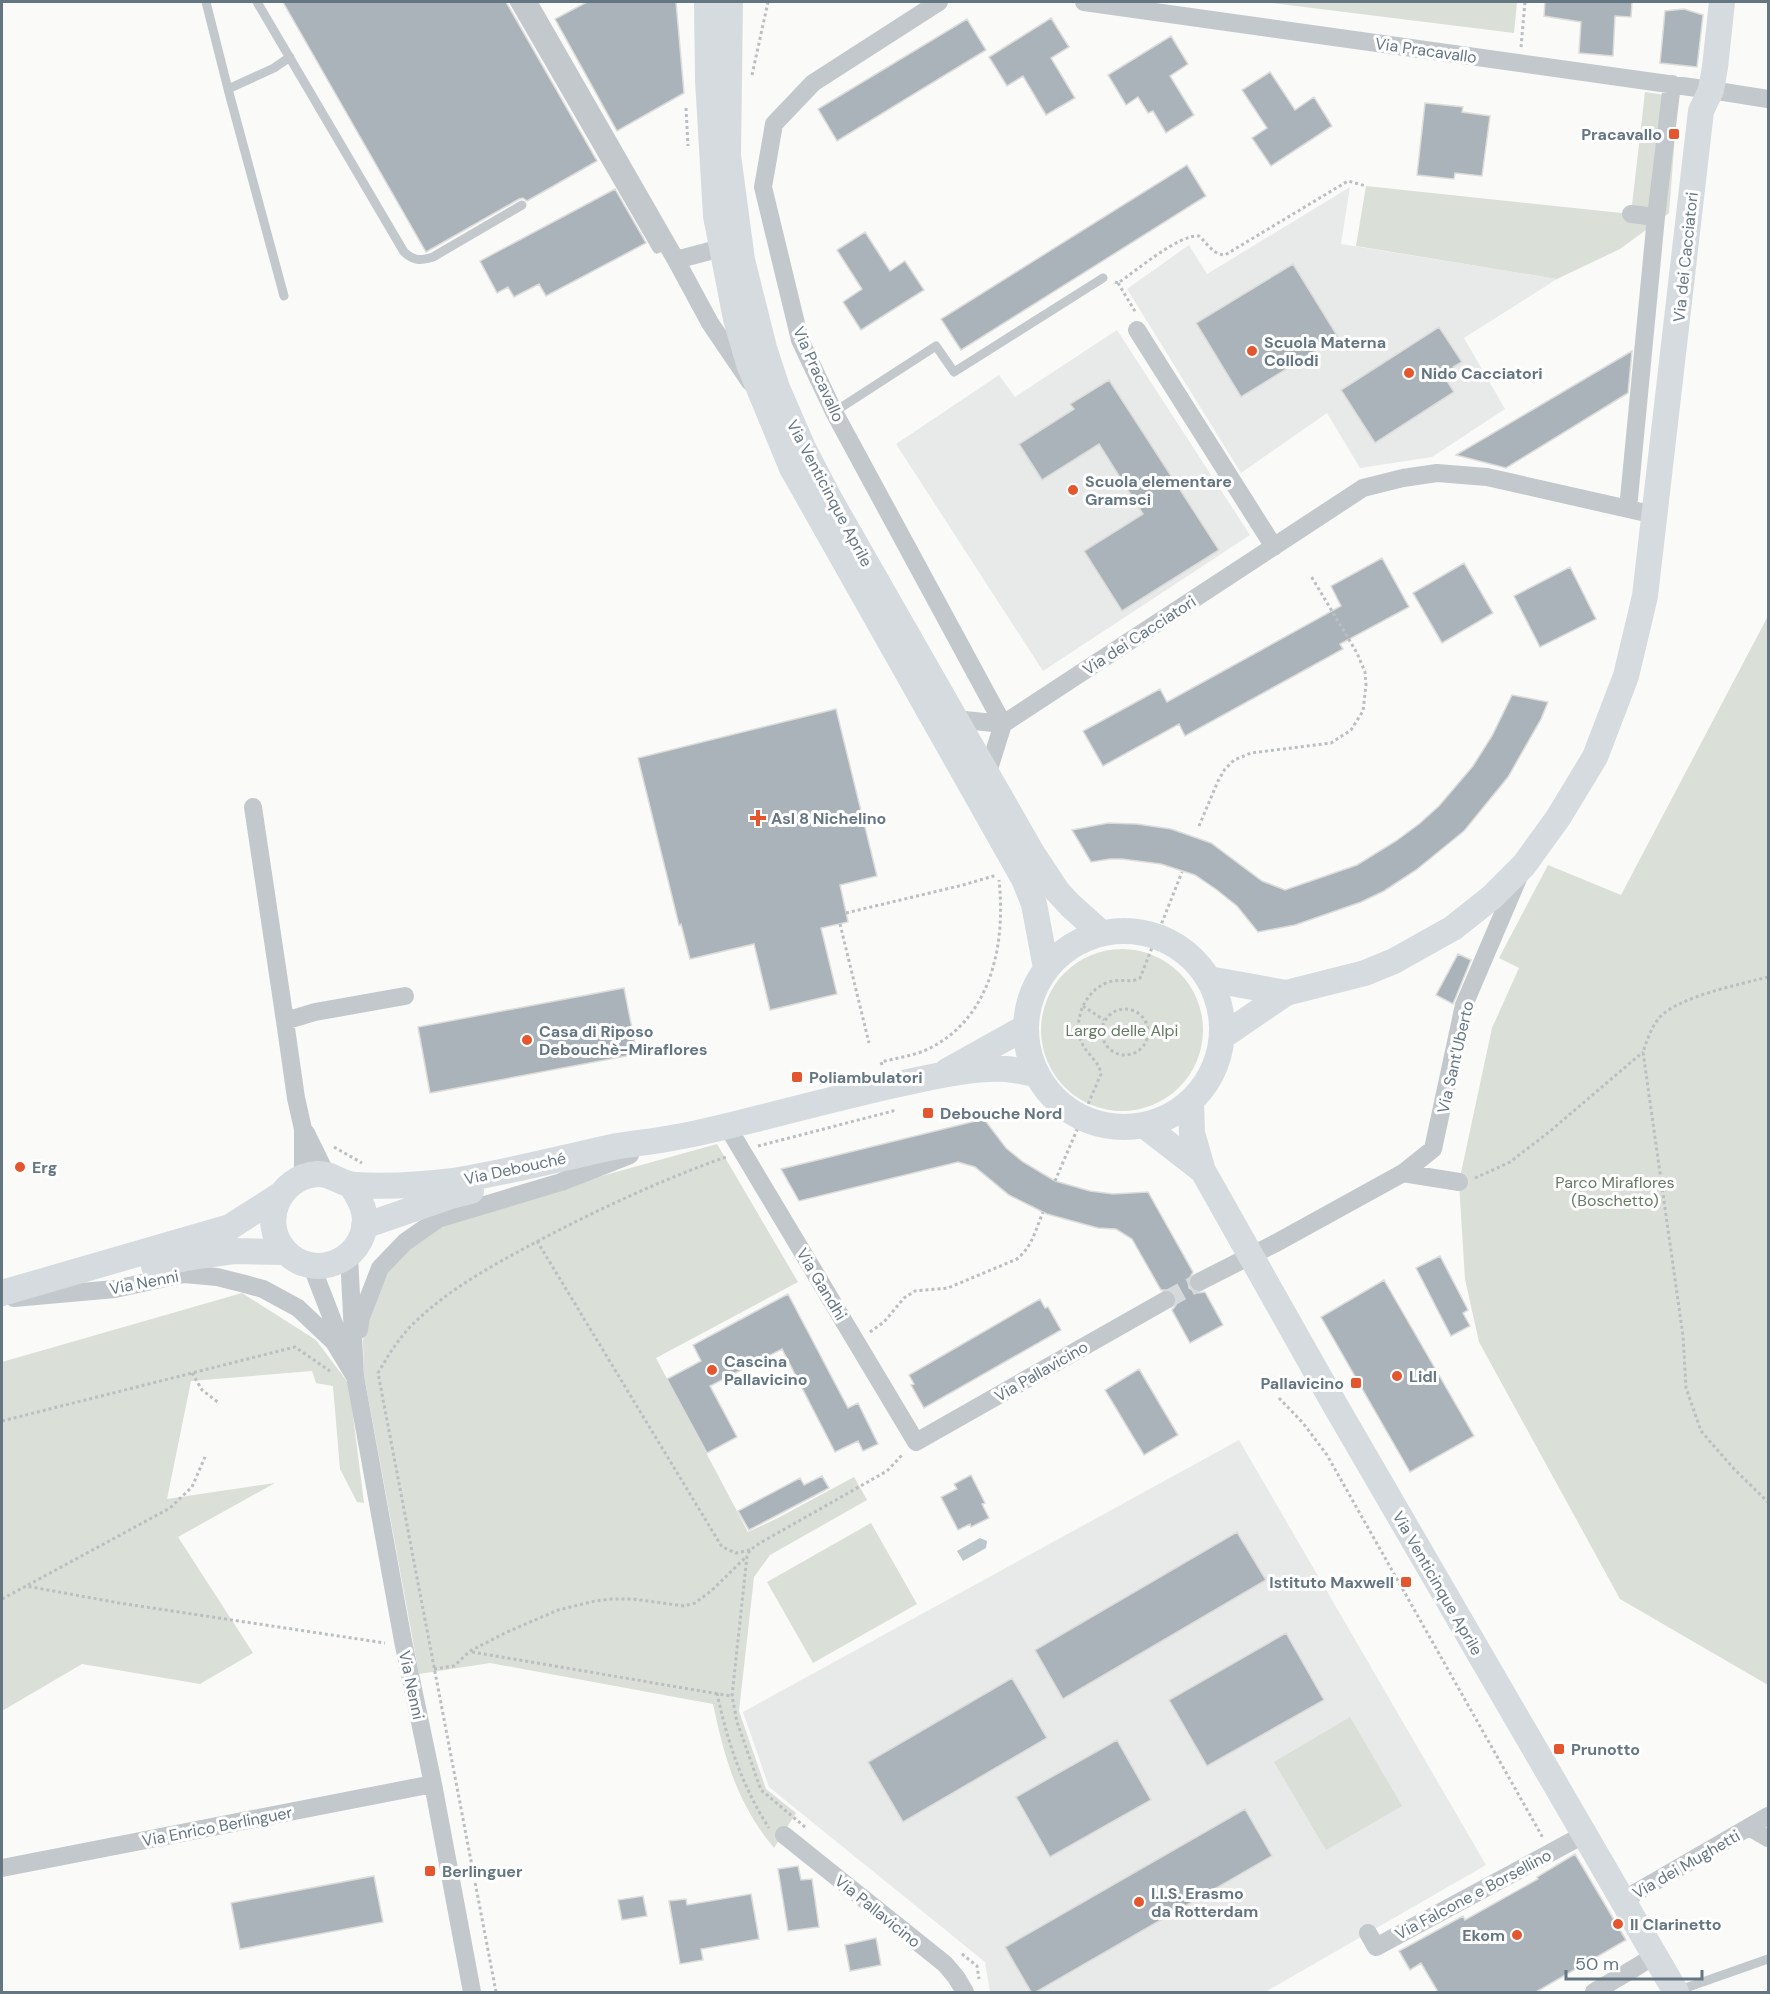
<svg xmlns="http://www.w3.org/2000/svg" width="1770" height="1994" viewBox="0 0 1770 1994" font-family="'DM Sans',sans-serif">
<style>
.built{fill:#e8e9e9}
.green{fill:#dadfd7}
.water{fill:#bbc7cb}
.building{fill:#aab3b9;stroke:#dcdcda;stroke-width:1.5}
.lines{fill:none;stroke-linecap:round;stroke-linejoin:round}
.street-tunnel{stroke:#d5d9db;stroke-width:18;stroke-dasharray:18 9;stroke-linecap:butt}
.path{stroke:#bbbfc2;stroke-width:3;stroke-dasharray:3 3;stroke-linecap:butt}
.lane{stroke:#c3c8cc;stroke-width:9}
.street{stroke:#c3c8cc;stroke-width:18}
.secondary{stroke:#d6dbdf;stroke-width:26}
.poi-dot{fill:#e4572e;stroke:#fff;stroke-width:2}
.labels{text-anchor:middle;stroke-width:6;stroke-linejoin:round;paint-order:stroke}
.street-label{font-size:16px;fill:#657683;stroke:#fff}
.poi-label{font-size:16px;font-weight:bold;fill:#657683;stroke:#fff;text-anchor:start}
.park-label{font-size:16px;fill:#687a64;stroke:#fff}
</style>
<rect width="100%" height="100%" fill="#fafaf8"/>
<!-- built -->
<path class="built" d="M 1350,187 L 1341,244 L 1557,279 L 1464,338 L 1505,409 L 1432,457 L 1360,468 L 1327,413 L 1241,473 L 1127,289 L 1189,245 L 1207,274 Z
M 1117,330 L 1250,535 L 1043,671 L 896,444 L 999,375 L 1015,397 Z
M 1239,1440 L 1486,1865 L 1265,1992 L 990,1992 L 985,1962 L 769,1787 L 743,1712 Z"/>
<!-- green -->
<path class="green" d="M 1264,2 L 1517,2 L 1514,33 Z
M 1645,92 L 1678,97 L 1669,213 L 1620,249 L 1557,279 L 1356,246 L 1366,186 L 1631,214 Z
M 1768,616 L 1768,1685 L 1620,1599 L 1479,1342 L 1465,1279 L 1459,1182 L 1492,1028 L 1519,968 L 1499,958 L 1548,865 L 1621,895 Z
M1041 1030a81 81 0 1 1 162 0a81 81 0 1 1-162 0Z
M 717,1144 L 798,1282 L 656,1358 L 748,1532 L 776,1519 L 854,1477 L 867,1500 L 770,1555 L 754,1577 L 739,1711 L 766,1789 L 796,1813 L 774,1848 C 737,1803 725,1760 713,1704 L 490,1663 L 419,1674 L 364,1375 L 363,1341 L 370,1308 L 381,1282 L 406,1249 L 437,1226 L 476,1211 Z
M 242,1293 L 316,1340 L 349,1384 L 364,1503 L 357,1502 L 340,1469 L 333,1386 L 316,1383 L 312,1371 L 191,1381 L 167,1499 L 275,1483 L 178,1537 L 253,1653 L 200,1684 L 82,1664 L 2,1711 L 2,1362 Z
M 871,1523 L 917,1604 L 813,1663 L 767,1582 Z
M 1350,1717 L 1402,1806 L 1326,1850 L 1274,1762 Z"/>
<!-- water -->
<path class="water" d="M 980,1538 L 987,1541 L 986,1548 L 963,1561 L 957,1551 Z"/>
<!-- building -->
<path class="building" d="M 283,2 L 506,2 L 597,161 L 527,201 L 523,198 L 519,199 L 426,252 Z
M 587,2 L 676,2 L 684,93 L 617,131 L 555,19 Z
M 1545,2 L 1632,2 L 1631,17 L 1615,16 L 1613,56 L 1579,53 L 1581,22 L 1544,16 Z
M 1684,9 L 1703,15 L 1697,67 L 1660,63 L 1665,11 Z
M 1051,18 L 1069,47 L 1051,58 L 1075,98 L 1046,115 L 1023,76 L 1007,86 L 989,57 Z
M 967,19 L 986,50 L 837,141 L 818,109 Z
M 1171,36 L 1188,64 L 1170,76 L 1194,115 L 1166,133 L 1153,111 L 1148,113 L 1138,97 L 1126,105 L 1108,75 Z
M 1270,72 L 1295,110 L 1314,97 L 1332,126 L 1271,166 L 1252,138 L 1267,128 L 1242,90 Z
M 1425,103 L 1463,107 L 1462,112 L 1490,116 L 1482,176 L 1455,173 L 1454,179 L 1417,175 Z
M 1187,165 L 1206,196 L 961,350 L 941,319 Z
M 615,189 L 646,243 L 546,296 L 539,284 L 514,297 L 508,287 L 497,293 L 480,261 Z
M 865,232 L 890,271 L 905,261 L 924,290 L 861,330 L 843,302 L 862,289 L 837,250 Z
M 1293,264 L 1338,337 L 1241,397 L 1196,323 Z
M 1439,327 L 1462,362 L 1453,367 L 1458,374 L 1447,381 L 1454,392 L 1375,443 L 1341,390 Z
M 1632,351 L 1628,393 L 1506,468 L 1456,455 Z
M 1109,380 L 1219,550 L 1122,611 L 1084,551 L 1143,514 L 1099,444 L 1042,480 L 1019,444 L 1074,409 L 1070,404 Z
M 1382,558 L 1409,607 L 1340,644 L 1343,649 L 1185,736 L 1179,724 L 1103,766 L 1083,731 L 1160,689 L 1167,702 L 1341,606 L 1331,586 Z
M 1464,563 L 1493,613 L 1442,643 L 1413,593 Z
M 1570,567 L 1596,619 L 1540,647 L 1514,596 Z
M 1512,695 L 1548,702 L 1541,719 L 1508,777 L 1464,831 L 1416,870 L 1384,891 L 1361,902 L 1295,925 L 1258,932 L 1237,906 L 1217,890 L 1195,875 L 1161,864 L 1122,859 L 1110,859 L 1091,862 L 1072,830 L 1108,823 L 1137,824 L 1171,829 L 1211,843 L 1262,881 L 1285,890 L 1357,865 L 1396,841 L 1419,824 L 1439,806 L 1473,766 L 1492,736 Z
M 836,709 L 877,876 L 840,885 L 848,922 L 821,928 L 837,994 L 770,1010 L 754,944 L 690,959 L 681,924 L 679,925 L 638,758 Z
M 1458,954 L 1471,960 L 1453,1004 L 1436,995 Z
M 624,988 L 637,1054 L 430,1093 L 418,1027 Z
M 984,1119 L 1006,1148 L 1023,1162 L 1055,1181 L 1090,1191 L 1113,1194 L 1148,1192 L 1193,1272 L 1188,1281 L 1189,1288 L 1198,1293 L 1205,1292 L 1223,1325 L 1190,1343 L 1172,1310 L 1176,1305 L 1176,1295 L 1171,1290 L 1161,1290 L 1132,1239 L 1116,1229 L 1098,1228 L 1047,1214 L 1009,1195 L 975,1167 L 958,1162 L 799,1201 L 781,1169 Z
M 1440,1256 L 1468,1310 L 1463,1313 L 1470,1326 L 1451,1336 L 1416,1268 Z
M 1384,1280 L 1474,1436 L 1410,1472 L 1321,1317 Z
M 788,1294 L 848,1408 L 858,1403 L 878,1444 L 863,1451 L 858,1441 L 835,1452 L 782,1349 L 710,1386 L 737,1437 L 707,1453 L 667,1379 L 701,1361 L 693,1345 Z
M 1040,1299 L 1045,1308 L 1048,1307 L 1061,1330 L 924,1408 L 911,1385 L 914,1384 L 909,1375 Z
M 1139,1369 L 1178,1435 L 1144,1455 L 1105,1390 Z
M 971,1475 L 985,1503 L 982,1504 L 989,1518 L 971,1527 L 970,1524 L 958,1530 L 941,1497 L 957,1489 L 954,1484 Z
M 822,1476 L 829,1488 L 749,1530 L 738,1511 L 800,1478 L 804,1485 Z
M 1237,1532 L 1266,1580 L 1063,1699 L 1035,1650 Z
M 1286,1633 L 1324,1700 L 1207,1766 L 1169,1700 Z
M 1012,1678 L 1047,1738 L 903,1822 L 868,1762 Z
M 1117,1740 L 1151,1800 L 1050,1857 L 1016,1797 Z
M 1245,1809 L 1272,1856 L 1036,1992 L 1031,1992 L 1005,1947 Z
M 1575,1854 L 1626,1940 L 1536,1992 L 1438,1992 L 1421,1963 L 1410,1970 L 1399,1951 L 1463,1916 L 1465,1920 L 1538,1879 L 1537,1877 Z
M 798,1866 L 801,1880 L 812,1879 L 819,1927 L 788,1931 L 778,1869 Z
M 374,1876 L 383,1922 L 240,1949 L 231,1903 Z
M 751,1894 L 759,1939 L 701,1949 L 703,1960 L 680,1964 L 669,1901 L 686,1899 L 687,1905 Z
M 643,1896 L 647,1916 L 622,1920 L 618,1900 Z
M 876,1938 L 881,1965 L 850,1971 L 845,1945 Z"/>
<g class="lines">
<!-- street-tunnel -->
<path class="street-tunnel" d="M 1166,1300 L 1199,1282"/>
<!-- path -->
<path class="path" d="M 1521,47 L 1525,2
M 752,75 L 768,2
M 686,108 L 688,146
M 1115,282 L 1118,283 C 1136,271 1179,234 1199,236 C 1208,244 1212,254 1225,255 L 1348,181 L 1366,186
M 1118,283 L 1136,313
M 1199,826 L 1218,781 L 1225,769 L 1234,760 L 1251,753 L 1331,743 L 1351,730 L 1363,711 L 1366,685 L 1365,672 L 1357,653 L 1311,576
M 846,913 L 963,885 L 997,875
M 840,924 L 869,1043
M 1768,977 C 1741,984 1677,997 1659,1018 C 1651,1028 1647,1040 1643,1052 L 1683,1336 L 1686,1388 L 1701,1431 L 1734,1469 L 1768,1502
M 1083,1006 L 1104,1020
M1102 1032a23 23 0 1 1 46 0a23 23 0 1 1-46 0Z
M 882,1065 L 881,1062 C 896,1058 912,1056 926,1050 C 991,1020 1006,945 999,880
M 758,1146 L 893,1111 L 892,1107
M 334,1147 L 362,1163
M 1475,1178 L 1510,1162 L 1549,1132 L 1643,1052
M 1055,1181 L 1101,1074 C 1100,1062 1087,1055 1082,1043 C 1071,1019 1087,986 1113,981 C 1123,979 1132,983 1140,978 L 1182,872
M 537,1241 L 722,1547 L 736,1553 L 750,1550
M 870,1332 L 884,1322 L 904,1298 L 915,1291 L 948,1288 L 1017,1259 C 1032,1247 1036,1229 1043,1212
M 192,1373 L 202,1390 L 219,1403
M 1279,1398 L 1303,1423 L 1327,1455 L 1543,1838
M 2,1421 L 295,1347 L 330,1371
M 28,1585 L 170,1508 L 192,1487 L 205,1457
M 2,1599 L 26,1586 L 119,1603 L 385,1643
M 472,1652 L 731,1696
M 434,1669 L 454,1666 L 470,1651 L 507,1632 L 558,1610 L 595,1601 L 611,1599 L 633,1599 L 684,1606 L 695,1603 L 711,1591 L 746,1557
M 717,1693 C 727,1741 742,1786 769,1828
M 805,1827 L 761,1790 L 737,1722 L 732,1696 L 747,1556 L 750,1550 L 760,1543 L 887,1471 L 903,1454
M 962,1954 L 977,1966 L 979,1979
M 496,1992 L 378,1373 C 389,1354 400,1336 416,1321 C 452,1287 495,1264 538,1241 C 599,1209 661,1180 726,1157"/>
<!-- lane -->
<path class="lane" d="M 206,2 L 228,89
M 257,2 L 404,252 C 414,261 420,261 433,257 L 522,205
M 514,2 L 657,249 L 667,244
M 284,296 L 228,89 L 274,68 L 290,57
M 834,412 L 936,346 L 954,372 L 1103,278
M 1677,1991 L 1768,1959"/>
<!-- street -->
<path class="street" d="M 528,2 L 676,260 L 710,323 L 750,382
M 939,2 L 813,83 L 774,124 L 763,187 L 800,340 L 834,412 L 1003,724
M 1084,2 L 1711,90 L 1768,99
M 1631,214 L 1656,217
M 676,260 L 721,248
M 1137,330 L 1274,547
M 1628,509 L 1656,217 L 1672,84
M 955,719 L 1003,724
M 1003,724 L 1363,488 L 1403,478 L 1437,473 L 1487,477 L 1655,515
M 987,775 L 1003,724
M 253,807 L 285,1021
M 727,1126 L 916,1442 L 1166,1300
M 306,1133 L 327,1176
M 1403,1173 L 1459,1182
M 303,1177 L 303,1129 L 296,1098 L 285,1021 L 315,1012 L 405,996
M 349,1255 L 355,1376 L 403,1641 L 433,1784 L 472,1992
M 312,1267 L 343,1347
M 1199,1282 L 1274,1244 L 1403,1173 L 1433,1149 L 1464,1005 L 1520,874
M 14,1298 L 115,1289 L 184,1274 L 217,1277 L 245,1284 L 263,1289 L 298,1308 L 334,1342 L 354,1375
M 359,1330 L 361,1317 L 380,1268 L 405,1242 L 438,1219 L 561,1182 L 630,1155
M 1749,1827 L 1768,1838
M 784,1835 L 945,1964 L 956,1977 L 965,1992
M 2,1868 L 433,1784
M 1623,1900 L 1768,1816
M 1368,1933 L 1376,1947 L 1585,1834
M 1594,1992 L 1638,1966 L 1655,1955"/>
<!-- secondary -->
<path class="secondary" d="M 707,2 L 708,80 L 716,216 L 736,319 L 749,364 L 792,468 L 1024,879 L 1034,904 L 1046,968
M 730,2 L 728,155 L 742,260 L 764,348 L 777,388 L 803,448 L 829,498 L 1032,853 L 1057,891 L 1070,905 L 1101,933
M1026 1029a98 98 0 1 1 196 0a98 98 0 1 1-196 0Z
M 1209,979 L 1286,993
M 1223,1036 L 1286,993 L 1365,973 L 1394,961 L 1453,928 L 1492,897 L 1524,865 L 1558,818 L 1595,757 L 1626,676 L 1645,596 L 1701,111 L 1711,90 L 1715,67 L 1722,2
M 947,1071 L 1024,1028
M 1191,1101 L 1192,1133 L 1203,1171 L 1335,1405 L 1676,1992
M 1145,1126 L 1203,1171
M 351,1185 C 356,1193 362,1202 364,1212 C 372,1256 316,1285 285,1251 C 259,1222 279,1177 317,1174 C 331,1173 341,1184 354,1185 C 387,1187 421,1185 453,1181 C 504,1173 558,1159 608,1148 C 631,1143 654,1142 677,1137 C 706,1132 735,1124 764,1117 C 807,1106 850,1095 894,1085 C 928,1078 972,1067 1006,1069 C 1016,1070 1026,1072 1036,1074
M 364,1226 L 451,1196 L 471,1191
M 154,1266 L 186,1258 L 235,1251 L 285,1252
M 2,1293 L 230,1227 L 280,1195"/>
</g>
<!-- markers -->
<g class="poi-dot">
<rect x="1668" y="128" width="12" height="12" rx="3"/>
<circle cx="1252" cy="351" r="6"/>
<circle cx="1409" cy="373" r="6"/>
<circle cx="1073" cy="490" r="6"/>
<path d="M755 809h6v6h6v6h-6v6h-6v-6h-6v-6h6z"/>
<circle cx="527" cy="1040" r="6"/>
<rect x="791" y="1071" width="12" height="12" rx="3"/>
<rect x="922" y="1107" width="12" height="12" rx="3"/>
<circle cx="20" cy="1167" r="6"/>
<circle cx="712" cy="1370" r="6"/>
<circle cx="1397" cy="1376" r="6"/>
<rect x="1350" y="1377" width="12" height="12" rx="3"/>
<rect x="1400" y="1576" width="12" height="12" rx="3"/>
<rect x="1553" y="1743" width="12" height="12" rx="3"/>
<rect x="424" y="1865" width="12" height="12" rx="3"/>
<circle cx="1139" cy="1902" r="6"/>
<circle cx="1618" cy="1924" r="6"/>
<circle cx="1517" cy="1935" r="6"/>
</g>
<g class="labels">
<!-- street labels -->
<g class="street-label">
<text transform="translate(1426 50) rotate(8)" y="6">Via Pracavallo</text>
<text transform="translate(1685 257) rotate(-84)" y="6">Via dei Cacciatori</text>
<text transform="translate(819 374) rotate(66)" y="6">Via Pracavallo</text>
<text transform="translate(830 493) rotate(62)" y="6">Via Venticinque Aprile</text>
<text transform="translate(1139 635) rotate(-33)" y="6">Via dei Cacciatori</text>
<text transform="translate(1455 1057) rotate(-77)" y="6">Via Sant'Uberto</text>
<text transform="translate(515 1168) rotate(-12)" y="6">Via Debouché</text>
<text transform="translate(144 1282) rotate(-11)" y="6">Via Nenni</text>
<text transform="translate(822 1284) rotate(59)" y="6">Via Gandhi</text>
<text transform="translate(1041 1371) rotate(-30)" y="6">Via Pallavicino</text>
<text transform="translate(1438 1583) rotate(60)" y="6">Via Venticinque Aprile</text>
<text transform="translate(412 1685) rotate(78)" y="6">Via Nenni</text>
<text transform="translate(217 1826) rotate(-11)" y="6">Via Enrico Berlinguer</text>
<text transform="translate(1686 1864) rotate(-30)" y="6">Via dei Mughetti</text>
<text transform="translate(1473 1894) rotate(-28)" y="6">Via Falcone e Borsellino</text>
<text transform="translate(878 1911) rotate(39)" y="6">Via Pallavicino</text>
</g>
<!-- poi labels -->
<g class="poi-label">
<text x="1662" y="140" text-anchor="end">Pracavallo</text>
<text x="1264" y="348">Scuola Materna<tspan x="1264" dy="18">Collodi</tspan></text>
<text x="1421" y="379">Nido Cacciatori</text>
<text x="1085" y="487">Scuola elementare<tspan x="1085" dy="18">Gramsci</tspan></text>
<text x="771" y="824">Asl 8 Nichelino</text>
<text x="539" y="1037">Casa di Riposo<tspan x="539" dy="18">Debouchè-Miraflores</tspan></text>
<text x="809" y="1083">Poliambulatori</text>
<text x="940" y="1119">Debouche Nord</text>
<text x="32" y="1173">Erg</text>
<text x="724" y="1367">Cascina<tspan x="724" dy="18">Pallavicino</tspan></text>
<text x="1409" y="1382">Lidl</text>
<text x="1344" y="1389" text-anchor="end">Pallavicino</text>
<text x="1394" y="1588" text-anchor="end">Istituto Maxwell</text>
<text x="1571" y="1755">Prunotto</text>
<text x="442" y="1877">Berlinguer</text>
<text x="1151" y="1899">I.I.S. Erasmo<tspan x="1151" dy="18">da Rotterdam</tspan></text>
<text x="1630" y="1930">Il Clarinetto</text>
<text x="1505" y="1941" text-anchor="end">Ekom</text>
</g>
<!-- park labels -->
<g class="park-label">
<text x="1122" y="1036">Largo delle Alpi</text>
<text x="1615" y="1188">Parco Miraflores<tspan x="1615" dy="18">(Boschetto)</tspan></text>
</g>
</g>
<!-- border -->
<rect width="1770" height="1994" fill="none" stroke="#657683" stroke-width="6"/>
<!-- scale -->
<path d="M1566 1970v9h136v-9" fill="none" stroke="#657683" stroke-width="3"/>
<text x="1575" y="1970" font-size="18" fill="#657683" stroke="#ffffff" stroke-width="4.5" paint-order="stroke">50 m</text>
</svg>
